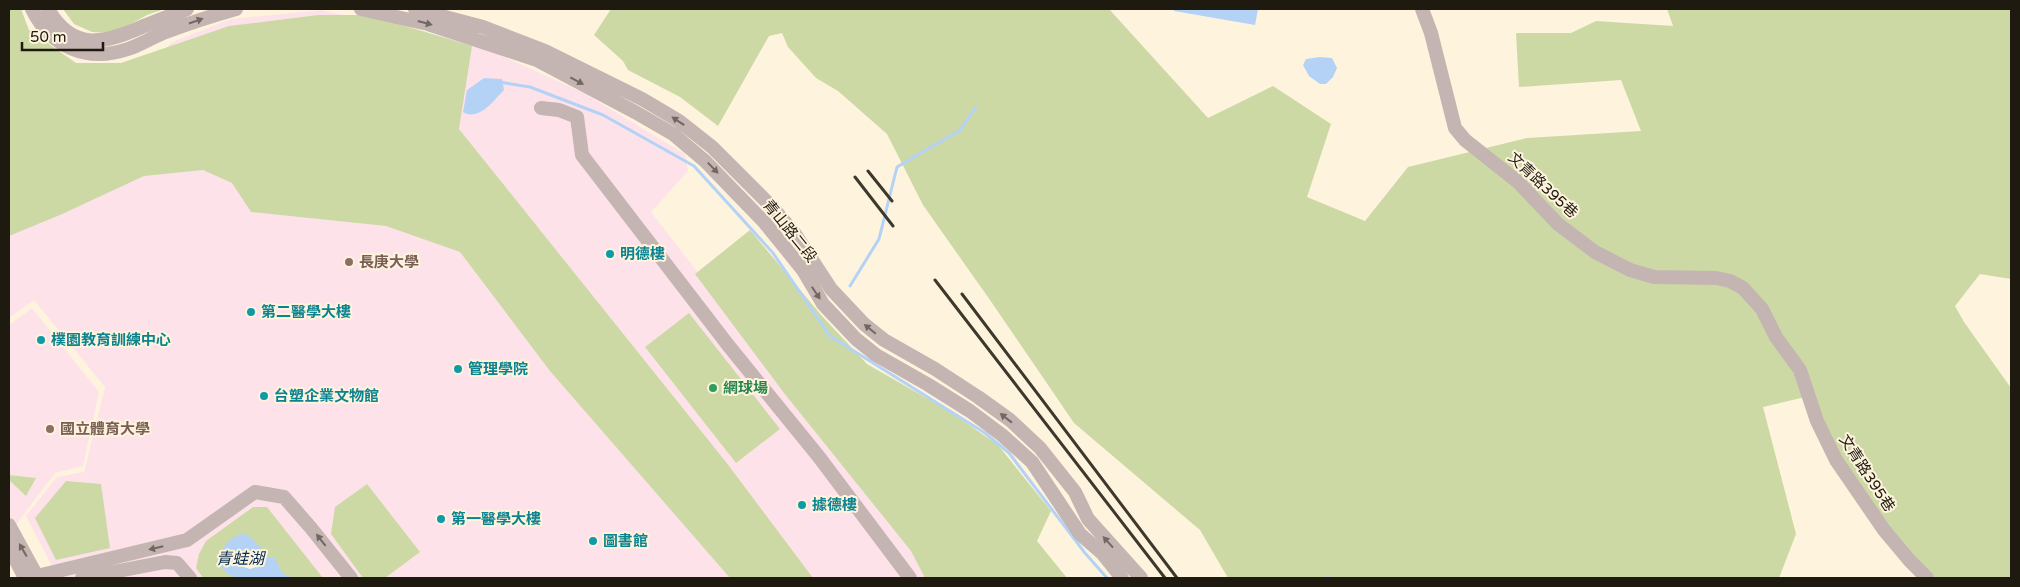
<svg xmlns="http://www.w3.org/2000/svg" width="2020" height="587" viewBox="0 0 2020 587" font-family="'Varela Round','Noto Sans TC',sans-serif">
<style>
.education{fill:#fde3e9}
.green{fill:#cdd9a5}
.water{fill:#b4d2f6}
.pier{fill:#fef3dd}
.lines{fill:none;stroke-linecap:round;stroke-linejoin:round}
.stream{stroke:#b4d2f6;stroke-width:3}
.minor{stroke:#c4b4b2;stroke-width:14}
.rail{stroke:#3d382c;stroke-width:3}
.oneway{fill:#726761}
.culture-dot{fill:#0f9aa8;stroke:#fef3dd;stroke-width:2}
.education-dot{fill:#8d6e63;stroke:#fef3dd;stroke-width:2}
.leisure-dot{fill:#2e9e5b;stroke:#fef3dd;stroke-width:2}
.labels{text-anchor:middle;stroke-width:4;stroke-linejoin:round;paint-order:stroke}
.street-label{font-size:15px;fill:#1f1a10;stroke:#fef3dd}
.culture-label{font-size:15px;font-weight:bold;fill:#0d838f;stroke:#fef3dd;text-anchor:start}
.education-label{font-size:15px;font-weight:bold;fill:#785e54;stroke:#fef3dd;text-anchor:start}
.leisure-label{font-size:15px;font-weight:bold;fill:#27864d;stroke:#fef3dd;text-anchor:start}
.water-label{font-size:16px;font-style:italic;fill:#072c50;stroke:#fef3dd}
</style>
<rect width="100%" height="100%" fill="#fef3dd"/>
<!-- education -->
<path class="education" d="M 321,10 L 476,44 L 584,93 L 685,154 L 688,171 L 651,212 L 924,564 L 929,578 L 58,578 L 26,516 L 57,477 L 84,472 L 105,387 L 34,300 L 9,318 L 9,224 L 172,42 L 231,19 Z
M 32,308 L 99,392 L 83,466 L 55,473 L 9,534 L 9,325 Z"/>
<!-- green -->
<path class="green" d="M 9,9 L 21,9 L 29,30 L 76,63 L 121,63 L 229,26 L 318,15 L 369,15 L 472,46 L 459,129 L 726,462 L 813,578 L 730,578 L 550,371 L 460,252 L 386,226 L 251,212 L 232,183 L 203,170 L 144,176 L 60,215 L 9,236 Z
M 63,9 L 165,9 L 147,15 L 115,33 L 92,32 L 74,24 Z
M 611,9 L 1109,9 L 1208,118 L 1273,86 L 1331,124 L 1307,197 L 1365,221 L 1408,167 L 1527,138 L 1641,131 L 1621,80 L 1519,87 L 1516,33 L 1571,33 L 1596,21 L 1673,26 L 1667,9 L 2011,9 L 2011,279 L 1980,274 L 1955,306 L 1964,322 L 2011,388 L 2011,578 L 1925,578 L 1885,538 L 1805,397 L 1763,407 L 1796,534 L 1779,578 L 1228,578 L 1200,530 L 1074,423 L 990,300 L 923,205 L 887,134 L 838,91 L 816,78 L 788,47 L 782,33 L 769,36 L 718,126 L 680,97 L 628,70 L 623,61 L 594,35 Z
M 750,230 L 822,316 L 867,364 L 949,411 L 998,445 L 1051,511 L 1037,541 L 1067,578 L 925,578 L 911,551 L 784,393 L 695,274 Z
M 689,313 L 780,429 L 736,463 L 645,347 Z
M 9,475 L 36,478 L 26,496 L 9,480 Z
M 66,481 L 101,484 L 110,548 L 56,560 L 35,518 Z
M 367,484 L 420,552 L 385,578 L 363,578 L 331,534 L 335,507 Z
M 253,507 L 267,507 L 323,578 L 203,578 L 196,568 L 199,554 L 206,541 Z"/>
<!-- water -->
<path class="water" d="M 1174,9 L 1258,9 L 1255,25 L 1174,11 Z
M 1320,57 L 1332,58 L 1337,68 L 1333,77 L 1326,84 L 1320,84 L 1309,76 L 1303,65 L 1306,59 Z
M 484,78 L 502,79 L 504,90 C 494,100 479,122 463,112 L 467,90 Z
M 244,534 L 252,538 L 257,545 L 261,546 L 259,555 L 275,558 L 282,573 L 293,578 C 278,578 246,581 234,577 C 208,568 223,536 244,534 Z"/>
<!-- pier -->
<path class="pier" d="M 241,555 L 249,555 L 255,558 L 257,563 L 256,567 L 250,569 L 244,567 L 239,561 Z"/>
<g class="lines">
<!-- stream -->
<path class="stream" d="M 499,82 L 530,87 L 603,115 L 694,166 L 773,253 L 830,336 L 985,433 L 1009,453 L 1085,553 L 1107,578
M 850,286 L 879,239 L 897,167 L 960,130 L 976,107
M 1327,578 L 1328,576"/>
<!-- minor -->
<path class="minor" d="M 32,9 C 51,47 87,63 128,49 C 140,45 151,38 163,33 C 187,24 211,16 236,9
M 48,9 C 73,53 106,43 144,26 C 158,20 173,15 187,9
M 361,9 L 428,24 L 537,60 L 635,112 L 673,134 L 705,161 L 765,223 L 803,270 L 823,304 L 856,339 L 876,355 L 927,384 L 970,411 L 1002,435 L 1032,462 L 1080,534 L 1102,553 L 1122,578
M 415,9 L 483,27 L 545,51 L 642,99 L 679,121 L 712,147 L 773,208 L 795,234 L 831,289 L 864,324 L 884,340 L 935,369 L 978,397 L 1010,420 L 1040,448 L 1075,492 L 1088,519 L 1141,578
M 1422,9 L 1431,33 L 1455,128 L 1465,140 L 1518,182 L 1558,224 L 1595,252 L 1630,270 L 1654,277 L 1716,278 L 1730,281 L 1743,288 L 1762,309 L 1776,337 L 1800,370 L 1817,421 L 1836,460 L 1884,530 L 1910,561 L 1927,578
M 541,108 L 559,110 L 577,117 L 582,155 L 728,345 L 819,457 L 910,578
M 9,525 L 38,578
M 9,547 L 25,578
M 37,576 L 187,540 L 255,492 L 284,497 L 311,528 L 351,578
M 82,578 L 165,562 L 177,563 L 190,578"/>
<!-- rail -->
<path class="rail" d="M 868,171 L 892,201
M 855,177 L 893,226
M 935,280 L 1165,578
M 962,294 L 1177,578"/>
</g>
<!-- one-way arrows -->
<defs><path id="oneway-solid" d="M-6-.8H1V-3.2L6.5 0L1 3.2V.8H-6Z" transform="scale(1.25)"/></defs>
<g class="oneway">
<use href="#oneway-solid" transform="translate(196 21) rotate(-19)"/>
<use href="#oneway-solid" transform="translate(425 23) rotate(15)"/>
<use href="#oneway-solid" transform="translate(577 81) rotate(28)"/>
<use href="#oneway-solid" transform="translate(678 121) rotate(-146)"/>
<use href="#oneway-solid" transform="translate(713 168) rotate(46)"/>
<use href="#oneway-solid" transform="translate(816 293) rotate(56)"/>
<use href="#oneway-solid" transform="translate(870 329) rotate(-141)"/>
<use href="#oneway-solid" transform="translate(1006 418) rotate(-142)"/>
<use href="#oneway-solid" transform="translate(321 540) rotate(-128)"/>
<use href="#oneway-solid" transform="translate(1108 542) rotate(-132)"/>
<use href="#oneway-solid" transform="translate(156 548) rotate(167)"/>
<use href="#oneway-solid" transform="translate(23 550) rotate(-120)"/>
</g>
<!-- markers -->
<g class="culture-dot">
<circle cx="610" cy="254" r="5"/>
<circle cx="251" cy="312" r="5"/>
<circle cx="41" cy="340" r="5"/>
<circle cx="458" cy="369" r="5"/>
<circle cx="264" cy="396" r="5"/>
<circle cx="802" cy="505" r="5"/>
<circle cx="441" cy="519" r="5"/>
<circle cx="593" cy="541" r="5"/>
</g>
<g class="education-dot">
<circle cx="349" cy="262" r="5"/>
<circle cx="50" cy="429" r="5"/>
</g>
<circle class="leisure-dot" cx="713" cy="388" r="5"/>
<g class="labels">
<!-- street labels -->
<g class="street-label">
<text transform="translate(1543 185) rotate(43)" y="5">文青路395巷</text>
<text transform="translate(790 231) rotate(51)" y="5">青山路二段</text>
<text transform="translate(1867 473) rotate(57)" y="5">文青路395巷</text>
</g>
<!-- culture labels -->
<g class="culture-label">
<text x="620" y="259">明德樓</text>
<text x="261" y="317">第二醫學大樓</text>
<text x="51" y="345">樸園教育訓練中心</text>
<text x="468" y="374">管理學院</text>
<text x="274" y="401">台塑企業文物館</text>
<text x="812" y="510">據德樓</text>
<text x="451" y="524">第一醫學大樓</text>
<text x="603" y="546">圖書館</text>
</g>
<!-- education labels -->
<g class="education-label">
<text x="359" y="267">長庚大學</text>
<text x="60" y="434">國立體育大學</text>
</g>
<!-- leisure labels -->
<g class="leisure-label">
<text x="723" y="393">網球場</text>
</g>
<!-- water labels -->
<g class="water-label">
<text x="240" y="564">青蛙湖</text>
</g>
</g>
<!-- border -->
<rect width="2020" height="587" fill="none" stroke="#1f1a10" stroke-width="20"/>
<!-- scale -->
<path d="M22 42v8h81v-8" fill="none" stroke="#1f1a10" stroke-width="2.5"/>
<text x="30" y="42" font-size="15" fill="#1f1a10" stroke="#fef3dd" stroke-width="4" paint-order="stroke">50 m</text>
</svg>
